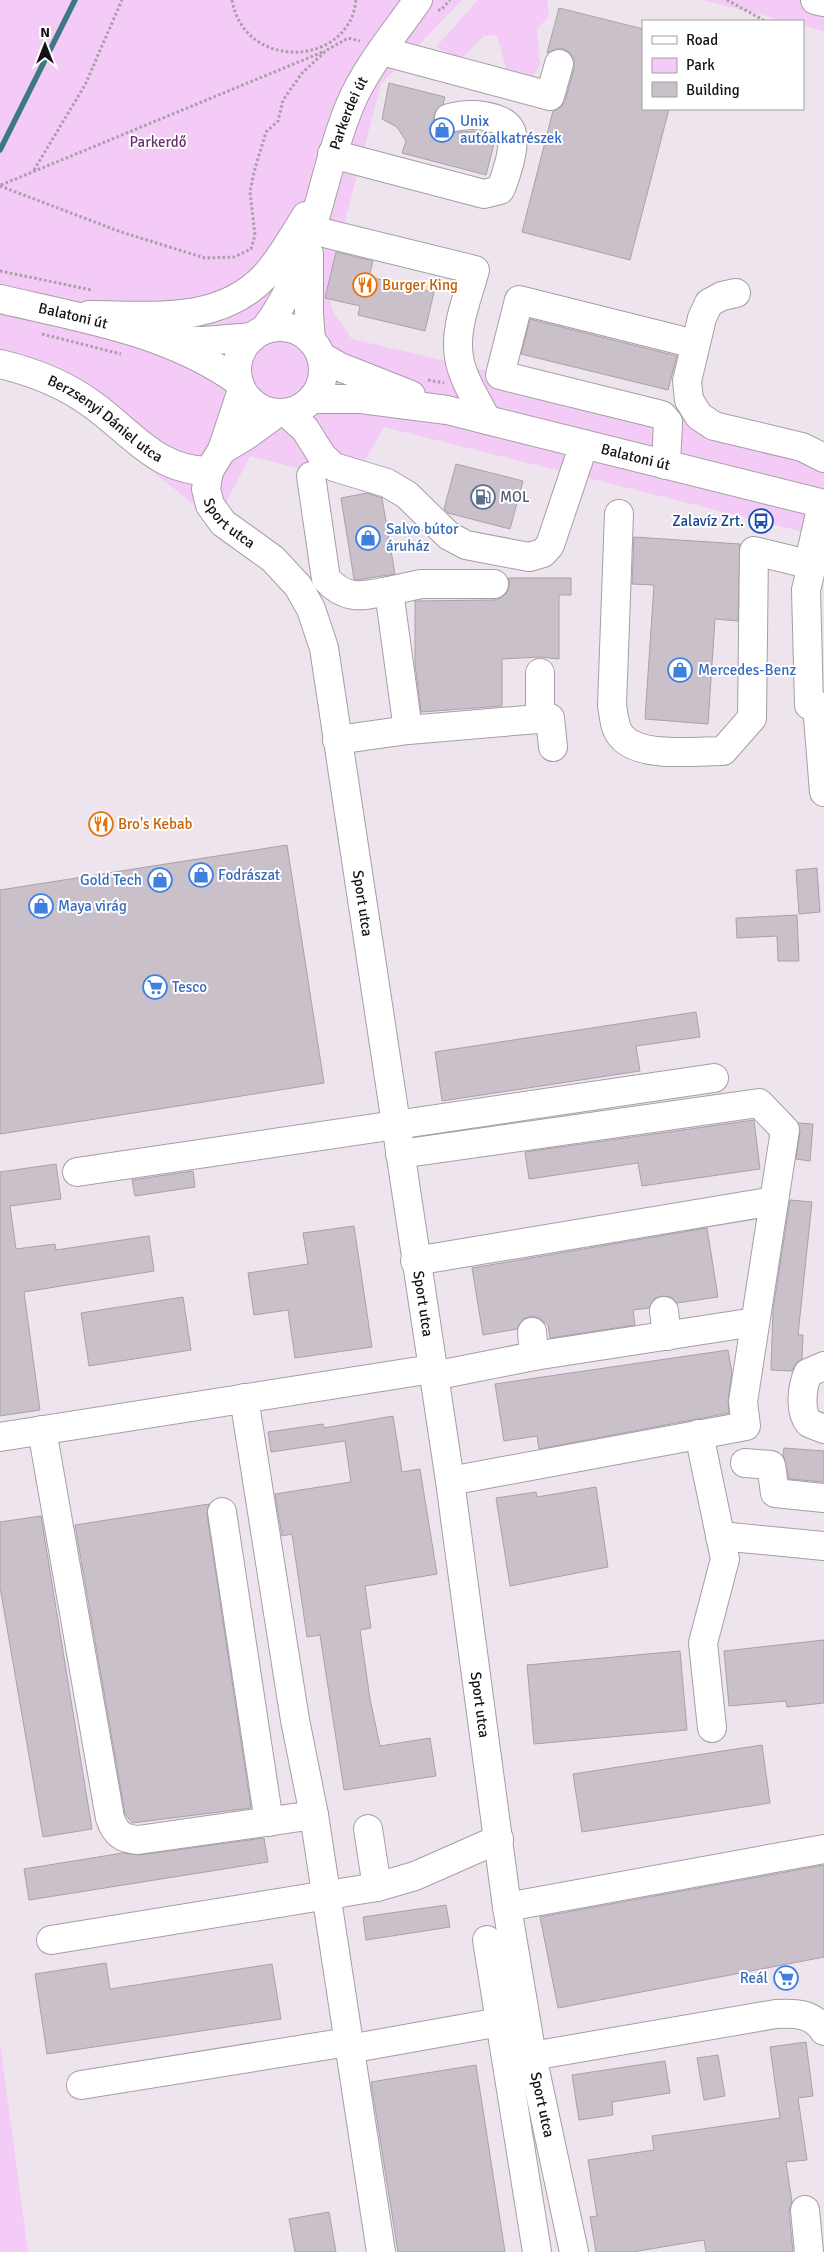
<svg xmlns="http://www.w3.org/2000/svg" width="824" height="2252" viewBox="0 0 824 2252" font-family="Signika,sans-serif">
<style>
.green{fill:#f4caf6}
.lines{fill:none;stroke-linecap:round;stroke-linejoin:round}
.stream{stroke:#3e7983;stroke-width:5.5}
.building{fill:#c9c0c9;stroke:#a9a1aa}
.minor-casing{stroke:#a69ea6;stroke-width:30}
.major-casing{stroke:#a69ea6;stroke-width:30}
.path{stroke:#a69fa6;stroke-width:3;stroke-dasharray:2.5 2.5;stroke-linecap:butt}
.minor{stroke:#fff;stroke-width:28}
.major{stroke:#fff;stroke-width:28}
.labels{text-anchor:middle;stroke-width:4;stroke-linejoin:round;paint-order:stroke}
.street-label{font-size:15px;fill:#141114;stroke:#fff}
.shop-label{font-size:15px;fill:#366cbe;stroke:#fff;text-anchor:start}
.park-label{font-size:15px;fill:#69326d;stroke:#fff}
.food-label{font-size:15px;fill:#c56008;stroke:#fff;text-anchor:start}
.service-label{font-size:15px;fill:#4e5e75;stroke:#fff;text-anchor:start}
.transit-label{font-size:15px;fill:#164399;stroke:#fff;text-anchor:end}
</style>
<rect width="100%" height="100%" fill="#ede4ed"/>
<!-- green -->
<path class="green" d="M 0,0 L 462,0 L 381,84 L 346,217 L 329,295 L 333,312 L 352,339 L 824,451 L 824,537 L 384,427 L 353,482 L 250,456 L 216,522 L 40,382 L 0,371 Z
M 478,0 L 547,0 L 549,16 L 537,29 L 540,65 L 531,79 L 507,72 L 497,35 L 484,36 L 461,59 L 436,47 Z
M 703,0 L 824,0 L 824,31 L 803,26 L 803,21 L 785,21 Z
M 0,2044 L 28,2252 L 0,2252 Z"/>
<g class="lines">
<!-- stream -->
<path class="stream" d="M 0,150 L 75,0"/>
</g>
<!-- building -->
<path class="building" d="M 559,8 L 643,29 L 643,109 L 669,109 L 630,260 L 522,232 L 553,111 L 561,107 L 565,101 L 574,68 L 574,60 L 570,53 L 564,49 L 556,49 L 547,53 Z
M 389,83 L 445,97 L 443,104 L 434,113 L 434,121 L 437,128 L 444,133 L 474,131 L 496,136 L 486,175 L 402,153 L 406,141 L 397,127 L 382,119 Z
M 336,252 L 373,261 L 369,277 L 434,292 L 425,331 L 358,315 L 360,306 L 325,298 Z
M 530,319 L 677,356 L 668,390 L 521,354 Z
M 456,464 L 523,481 L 510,529 L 448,513 L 444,509 Z
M 367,493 L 382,498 L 395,574 L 357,580 L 354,579 L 341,498 Z
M 634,537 L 740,544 L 738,621 L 715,619 L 708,724 L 645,719 L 654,585 L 632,584 Z
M 508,578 L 571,578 L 571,595 L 559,595 L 559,659 L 540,657 L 502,659 L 502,706 L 421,712 L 415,664 L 415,601 L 494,600 L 501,598 L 507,592 L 510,584 Z
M 287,845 L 324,1083 L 0,1134 L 0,890 Z
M 817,868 L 820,912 L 799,914 L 796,870 Z
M 797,915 L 799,961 L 778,961 L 777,936 L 737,938 L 736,918 Z
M 696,1012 L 700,1037 L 636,1046 L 640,1071 L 442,1101 L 435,1052 Z
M 754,1120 L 760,1169 L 642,1186 L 638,1163 L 529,1179 L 525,1152 Z
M 798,1123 L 813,1124 L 810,1161 L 796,1159 L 800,1132 Z
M 56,1164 L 61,1199 L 10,1206 L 16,1249 L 55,1244 L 56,1250 L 149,1236 L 154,1271 L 24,1292 L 40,1410 L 0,1416 L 0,1172 Z
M 193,1171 L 195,1187 L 135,1196 L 132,1180 Z
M 790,1200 L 812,1202 L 798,1335 L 803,1335 L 802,1359 L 796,1363 L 792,1371 L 771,1370 L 773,1310 Z
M 354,1226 L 372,1347 L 295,1358 L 288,1310 L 254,1315 L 248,1273 L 308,1264 L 303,1233 Z
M 707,1228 L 718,1297 L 677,1303 L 671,1297 L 662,1296 L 654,1299 L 649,1308 L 633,1310 L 635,1325 L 550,1338 L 548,1325 L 539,1318 L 531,1316 L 523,1319 L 517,1329 L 483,1335 L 472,1268 Z
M 183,1297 L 191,1350 L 89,1366 L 81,1313 Z
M 728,1350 L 732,1373 L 728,1400 L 729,1413 L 539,1449 L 537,1436 L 504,1441 L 495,1384 Z
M 393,1416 L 402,1472 L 420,1469 L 437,1574 L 365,1586 L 371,1628 L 360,1630 L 370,1699 L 380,1746 L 430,1738 L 436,1776 L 344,1790 L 320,1635 L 307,1637 L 292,1534 L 282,1536 L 275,1494 L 351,1482 L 345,1441 L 271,1452 L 268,1432 L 323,1424 L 324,1428 Z
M 784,1448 L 824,1451 L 824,1482 L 789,1479 L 783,1455 Z
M 596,1487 L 608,1567 L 510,1586 L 496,1498 L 536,1492 L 537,1497 Z
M 209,1504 L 207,1514 L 251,1808 L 132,1823 L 125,1814 L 75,1525 Z
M 41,1516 L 92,1829 L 43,1837 L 0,1587 L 0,1522 Z
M 824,1640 L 824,1703 L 787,1707 L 786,1701 L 729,1706 L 724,1651 Z
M 680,1651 L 687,1730 L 534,1744 L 527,1665 Z
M 762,1745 L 770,1803 L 582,1832 L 573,1774 Z
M 264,1838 L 268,1862 L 29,1900 L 24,1869 L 123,1853 L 140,1855 Z
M 824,1865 L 824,1957 L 558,2008 L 540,1917 Z
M 446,1905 L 450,1927 L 366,1940 L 363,1917 Z
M 106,1963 L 110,1989 L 272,1964 L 281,2019 L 47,2054 L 35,1974 Z
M 806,2042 L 813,2096 L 798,2098 L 807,2160 L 786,2162 L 792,2202 L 789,2211 L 793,2252 L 706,2252 L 704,2240 L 632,2252 L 596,2252 L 590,2217 L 597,2216 L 588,2160 L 654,2150 L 652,2136 L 780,2118 L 770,2047 Z
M 718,2055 L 725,2096 L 704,2100 L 697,2058 Z
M 665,2061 L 670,2093 L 612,2102 L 613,2115 L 579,2120 L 572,2075 Z
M 476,2065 L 505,2252 L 398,2252 L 371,2082 Z
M 329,2212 L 336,2252 L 295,2252 L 289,2219 Z"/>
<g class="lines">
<!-- minor casing -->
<g class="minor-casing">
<g id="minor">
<path d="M 815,0 L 824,2"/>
<path d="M 382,51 L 550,96 L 559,64"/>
<path d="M 332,154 L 484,194 L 500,190 C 505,180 507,171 510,160 C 516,133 514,121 484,116 C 472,114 461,115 449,118"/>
<path d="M 312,230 L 475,270 C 468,297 454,328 459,357 C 462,378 477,401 487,420"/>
<path d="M 309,254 L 309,314 L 311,340"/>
<path d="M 736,293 L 722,296 L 709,303 L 702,318 L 687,381 L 689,400 L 699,416 L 714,426 L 802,447 L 824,458"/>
<path d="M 89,315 C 150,315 219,325 265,276 C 281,259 293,236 306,216"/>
<path id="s1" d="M 264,330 C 314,266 319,179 350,105 C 366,67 395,33 418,0"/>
<path id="s2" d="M 0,364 C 34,372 65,384 93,405 C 132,433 157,471 209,471"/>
<path id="s3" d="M 242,390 L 222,450 L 209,471 L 206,489 L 210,505 L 223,523 L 273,559 L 298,586 L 311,609 L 324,648 L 450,1481 L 507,1907 L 532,2056 L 574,2252"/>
<path d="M 287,413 L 305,429 L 322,456 L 334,467 L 387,483 L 407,495 L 449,536 L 466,545 L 529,557 L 543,553 L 550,545 L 584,444"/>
<path d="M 222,450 L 247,435 L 277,413"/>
<path d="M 666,465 L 668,422 L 662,415 L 500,375 L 519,300 L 695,344"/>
<path d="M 311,476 L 326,579 C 347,601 362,596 389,591 L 408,730 L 337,740"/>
<path d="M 822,504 L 812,549 L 812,565 L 806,590 L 809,705 L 817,705 L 824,792"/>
<path d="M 619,514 L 612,705 C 614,716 614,730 623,738 C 642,758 697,751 723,751 L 752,718 L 754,551 L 812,565"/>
<path d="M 389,591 L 421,584 L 494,584"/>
<path d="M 540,673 L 540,719"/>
<path d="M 408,730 L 550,718 L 553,747"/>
<path d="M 400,1154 L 759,1103 L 785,1130 L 743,1402 L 746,1426 L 450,1481"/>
<path d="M 77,1172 L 714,1078"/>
<path d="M 415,1261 L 774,1201"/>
<path d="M 664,1311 L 667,1336"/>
<path d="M 532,1332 L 534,1356"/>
<path d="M 824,1366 L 808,1373 C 802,1387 799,1411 809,1423 L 824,1429"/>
<path d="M 433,1376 L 534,1356 L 755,1322"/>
<path d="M 244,1398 L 295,1720 L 314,1815 L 381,2252"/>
<path d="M 42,1430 L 110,1818 C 115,1833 122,1839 138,1840 L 314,1815"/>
<path d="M 699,1434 L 725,1559 L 703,1643 L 712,1728"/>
<path d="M 0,1437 L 432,1369"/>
<path d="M 745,1463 L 771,1465 L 775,1493 L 824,1498"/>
<path d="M 222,1512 L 269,1822"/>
<path d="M 720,1536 L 824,1546"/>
<path d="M 368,1829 L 377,1887"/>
<path d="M 507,1907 L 824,1849"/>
<path d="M 51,1940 L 377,1887 L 415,1876 L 499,1839"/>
<path d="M 487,1940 L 537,2252"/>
<path d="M 349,2049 L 500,2022"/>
<path d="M 532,2056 L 776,2014 C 795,2013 813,2013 824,2031"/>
<path d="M 81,2085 L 348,2042"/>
<path d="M 805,2210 L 809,2252"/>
</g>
</g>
<!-- major casing -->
<g class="major-casing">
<g id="major">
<path id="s4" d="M 0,299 C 82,318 170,332 239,382"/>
<circle cx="280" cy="370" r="43"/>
<path d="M 174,340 L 204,341 L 253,337"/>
<path d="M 321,356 L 340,367 L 411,395"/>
<path id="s5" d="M 313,399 L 361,399 L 447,410 L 824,504"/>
</g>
</g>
<!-- path -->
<path class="path" d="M 232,0 C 245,73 350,66 356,0
M 727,0 L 765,21
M 438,10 L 441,10 L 450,0
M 34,170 L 85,85 L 122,0
M 1,185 L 325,51
M 0,186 L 121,232 L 205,258 L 234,257 L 251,249 L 255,235 L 250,192 L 254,172 L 266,132 L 278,121 L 283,100 L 302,73 L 327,50 L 348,38 L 360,41
M 0,271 L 92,290
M 42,334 L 121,354
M 428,380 L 444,383"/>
<!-- minor -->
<use href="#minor" class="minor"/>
<!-- major -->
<use href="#major" class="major"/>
</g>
<!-- icons -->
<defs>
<g id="shop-ring" transform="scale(1.25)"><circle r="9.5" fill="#fff" stroke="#3f7fe0" stroke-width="1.5"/><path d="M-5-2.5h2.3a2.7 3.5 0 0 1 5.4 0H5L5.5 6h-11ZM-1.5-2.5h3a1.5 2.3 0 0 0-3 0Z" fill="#3f7fe0"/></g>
<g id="restaurant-ring" transform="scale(1.25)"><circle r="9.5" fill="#fff" stroke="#e8710a" stroke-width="1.5"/><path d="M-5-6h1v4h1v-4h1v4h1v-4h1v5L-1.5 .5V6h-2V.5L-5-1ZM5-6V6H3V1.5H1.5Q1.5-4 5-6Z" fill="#e8710a"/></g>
<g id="fuel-ring" transform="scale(1.25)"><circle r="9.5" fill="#fff" stroke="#5c6f8a" stroke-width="1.5"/><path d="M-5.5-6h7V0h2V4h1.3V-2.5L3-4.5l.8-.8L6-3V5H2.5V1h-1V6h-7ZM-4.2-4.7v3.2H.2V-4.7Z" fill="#5c6f8a"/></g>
<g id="bus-ring" transform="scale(1.25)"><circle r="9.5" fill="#fff" stroke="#1a4fb4" stroke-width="1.5"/><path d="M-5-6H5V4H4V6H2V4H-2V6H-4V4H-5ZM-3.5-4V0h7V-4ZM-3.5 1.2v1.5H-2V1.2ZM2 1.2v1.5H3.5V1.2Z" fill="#1a4fb4"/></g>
<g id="supermarket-ring" transform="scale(1.25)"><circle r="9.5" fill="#fff" stroke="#3f7fe0" stroke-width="1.5"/><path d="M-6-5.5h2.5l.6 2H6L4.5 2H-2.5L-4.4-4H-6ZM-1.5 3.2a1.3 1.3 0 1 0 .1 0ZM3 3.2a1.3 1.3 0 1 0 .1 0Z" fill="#3f7fe0"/></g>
</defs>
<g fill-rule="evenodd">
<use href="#shop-ring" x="442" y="130"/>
<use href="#restaurant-ring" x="365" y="285"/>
<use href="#fuel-ring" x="483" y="497"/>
<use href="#bus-ring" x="761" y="521"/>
<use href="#shop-ring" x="368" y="538"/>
<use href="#shop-ring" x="680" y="670"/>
<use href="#restaurant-ring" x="101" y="824"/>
<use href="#shop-ring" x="201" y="875"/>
<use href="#shop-ring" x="160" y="880"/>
<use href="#shop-ring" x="41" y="906"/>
<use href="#supermarket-ring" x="155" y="987"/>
<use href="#supermarket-ring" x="786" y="1978"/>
</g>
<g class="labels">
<!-- street labels -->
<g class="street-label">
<text dy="5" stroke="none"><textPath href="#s1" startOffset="234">Parkerdei út</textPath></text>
<text dy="5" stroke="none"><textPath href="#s4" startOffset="75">Balatoni út</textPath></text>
<text dy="5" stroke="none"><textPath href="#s2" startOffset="120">Berzsenyi Dániel utca</textPath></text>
<text dy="5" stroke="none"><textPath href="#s5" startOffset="329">Balatoni út</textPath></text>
<text dy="5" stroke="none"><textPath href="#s3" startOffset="149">Sport utca</textPath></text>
<text dy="5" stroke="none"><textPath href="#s3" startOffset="569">Sport utca</textPath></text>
<text dy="5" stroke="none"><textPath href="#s3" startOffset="974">Sport utca</textPath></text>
<text dy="5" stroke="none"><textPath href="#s3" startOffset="1379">Sport utca</textPath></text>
<text dy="5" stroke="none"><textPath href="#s3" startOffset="1784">Sport utca</textPath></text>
</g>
<!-- shop labels -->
<g class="shop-label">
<text x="460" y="126">Unix<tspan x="460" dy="17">autóalkatrészek</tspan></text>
<text x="386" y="534">Salvo bútor<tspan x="386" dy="17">áruház</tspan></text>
<text x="698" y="675">Mercedes-Benz</text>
<text x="218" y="880">Fodrászat</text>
<text x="142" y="885" text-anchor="end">Gold Tech</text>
<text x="58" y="911">Maya virág</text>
<text x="172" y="992">Tesco</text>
<text x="768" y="1983" text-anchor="end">Reál</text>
</g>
<!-- park labels -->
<g class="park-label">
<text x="158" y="147">Parkerdő</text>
</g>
<!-- food labels -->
<g class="food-label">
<text x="382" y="290">Burger King</text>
<text x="118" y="829">Bro's Kebab</text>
</g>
<!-- service labels -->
<g class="service-label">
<text x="500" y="502">MOL</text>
</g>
<!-- transit labels -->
<g class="transit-label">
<text x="744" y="526">Zalavíz Zrt.</text>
</g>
</g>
<!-- legend -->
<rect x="642" y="20" width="162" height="90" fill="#ffffff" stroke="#a1a0a1"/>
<rect x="652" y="36" width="25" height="8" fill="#ffffff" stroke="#a1a0a1"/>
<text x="686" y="45" font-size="15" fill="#141114">Road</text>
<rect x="652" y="58" width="25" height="15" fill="#f4caf6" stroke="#a1a0a1"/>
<text x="686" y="70" font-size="15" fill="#141114">Park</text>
<rect x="652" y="82" width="25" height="15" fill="#c9c0c9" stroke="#a1a0a1"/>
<text x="686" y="95" font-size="15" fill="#141114">Building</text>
<!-- north arrow -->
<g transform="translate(45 45)" stroke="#ffffff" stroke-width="4" paint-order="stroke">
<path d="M0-4L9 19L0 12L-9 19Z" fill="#141114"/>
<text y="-8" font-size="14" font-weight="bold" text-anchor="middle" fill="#141114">N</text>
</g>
</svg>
